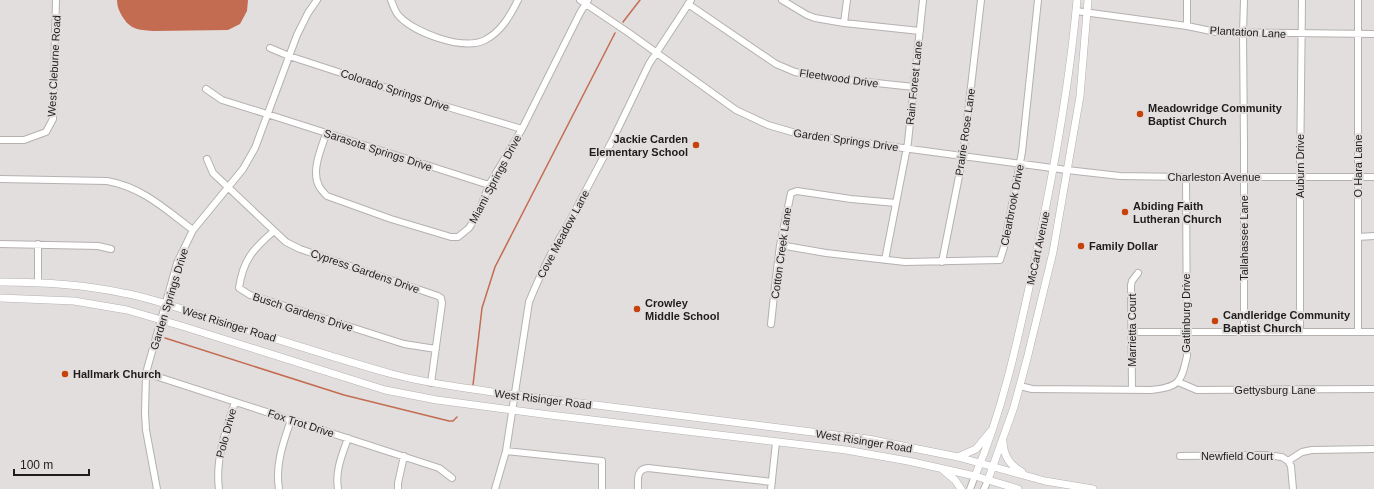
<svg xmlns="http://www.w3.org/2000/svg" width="1374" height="489" viewBox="0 0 1374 489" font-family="Arial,sans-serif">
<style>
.water{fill:#c46c51}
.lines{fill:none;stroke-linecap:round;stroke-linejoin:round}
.stream{stroke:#c46c51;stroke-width:1.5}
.minor-casing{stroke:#b4b1af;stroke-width:8}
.major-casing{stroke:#b4b1af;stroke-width:8}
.minor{stroke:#fff;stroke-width:6}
.major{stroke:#fff;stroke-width:7}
.poi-dot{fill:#c8400a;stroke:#e2dedd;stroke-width:1.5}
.labels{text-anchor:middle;stroke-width:4;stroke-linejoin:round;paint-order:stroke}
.street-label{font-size:11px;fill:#1e1c1c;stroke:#e2dedd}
.poi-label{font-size:11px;font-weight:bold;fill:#1e1c1c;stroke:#e2dedd;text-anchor:start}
</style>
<rect width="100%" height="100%" fill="#e2dedd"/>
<!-- water -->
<path class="water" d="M 117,0 L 248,0 L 247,11 L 240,24 L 228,30 L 153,31 C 137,30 130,29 122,16 C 119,11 117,6 117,0 Z"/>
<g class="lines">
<!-- stream -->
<path class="stream" d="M 623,22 L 640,0
M 165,338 L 344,395 L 449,421 L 453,421 L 457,417
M 473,385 L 482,308 L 495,267 L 615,33"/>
<!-- minor casing -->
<g class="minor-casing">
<path id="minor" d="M 391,0 C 393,5 395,12 399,16 C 415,33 463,51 485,40 C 501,32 510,16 518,0
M 580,0 L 629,33 L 736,110 L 768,125 L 799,134 L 1067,170 L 1120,176 L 1186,177 L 1374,177
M 782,0 L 807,15 L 815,18 L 844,23 L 920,31
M 1187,0 L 1187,26
M 688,4 L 776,64 L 795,72 L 820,77 L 914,87
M 1076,11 L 1187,26 L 1216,32 L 1374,34
M 844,23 L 847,0
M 270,48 L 289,56 L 424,100 L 522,129
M 206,89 L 222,100 L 267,114 L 489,185
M 326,134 C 321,149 311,171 319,186 C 321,190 324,193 327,196 L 391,219 L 451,237 L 458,237 L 469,228 L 478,214 L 489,185 L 522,129 L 580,13 L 588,0
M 0,140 L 24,140 L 46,132 L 53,119 L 56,0
M 207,159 L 213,173 L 286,242 L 300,249 L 438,296 L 441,298 L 442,303 L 431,383
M 0,179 L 107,181 C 142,187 165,209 193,230
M 274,231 C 253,249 243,260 239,288 L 250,295 L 404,344 L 436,349
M 1358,237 L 1374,236
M 0,244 L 98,246 L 111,249
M 38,244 L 38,282
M 780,245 L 826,253 L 905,262 L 1000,260 L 1004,247 L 1022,152 L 1038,0
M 885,260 L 908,142 L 923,0
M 942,262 L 963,156 L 981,0
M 771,324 L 775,286 L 780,245 L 791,193 L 797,191 L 851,199 L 896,203
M 1132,332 L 1374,332
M 1244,332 L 1244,146 L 1243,33 L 1244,0
M 1300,332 L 1300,177 L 1302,0
M 1358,332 L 1358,0
M 146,373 L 439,468 L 452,478
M 1178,382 L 1197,390 L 1374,389
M 1020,386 L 1032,389 L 1151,390 C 1179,387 1181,383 1187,356 L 1186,177
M 1132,390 L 1131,285 L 1132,281 L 1138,273
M 506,451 L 602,461 L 602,489
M 1180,456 L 1266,455 L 1282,457 L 1288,461 L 1291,466 L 1293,489
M 1288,461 L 1302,452 L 1312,450 L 1374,449
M 157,489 L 146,430 L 145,413 L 146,373 L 177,263 L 193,230 L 243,169 L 255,148 L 297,35 L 308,13 L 317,0
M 219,489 C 215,459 226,430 235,402
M 279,489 C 275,465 283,443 291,420
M 338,489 C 335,471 342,455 348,438
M 398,489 L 398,483 L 404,456
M 495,489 L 506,451 L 529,302 C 540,275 553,248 568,224 L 612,141 L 649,64 L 691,0
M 638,489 C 638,480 636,469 648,468 L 772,482
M 771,489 L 776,442
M 970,489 L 975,476
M 984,489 L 988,480"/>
</g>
<!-- major casing -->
<g class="major-casing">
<path id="major" d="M 0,282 C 42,282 82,284 123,293 C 152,298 181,309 210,318 C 270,337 331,357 392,374 C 425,383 459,387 492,392 L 868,439 L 958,457 L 1045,481 L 1093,489
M 0,298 L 74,301 L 127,310 L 185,327 L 385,390 L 437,400 L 550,415 L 846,450 L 908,461 L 975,476 L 1018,489
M 1003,442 C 1004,457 1010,465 1022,472
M 958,457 L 976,449 L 990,432
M 943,470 L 955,480 L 961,489
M 975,476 C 1003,410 1018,339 1033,269 C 1052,181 1069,91 1077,0
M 988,480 L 1014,407 L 1027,359 L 1053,252 L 1080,96 L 1088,0"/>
</g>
<!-- minor -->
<use href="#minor" class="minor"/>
<!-- major -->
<use href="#major" class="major"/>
</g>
<!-- markers -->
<g class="poi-dot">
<circle cx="1140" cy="114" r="4"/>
<circle cx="696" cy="145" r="4"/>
<circle cx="1125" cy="212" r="4"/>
<circle cx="1081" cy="246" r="4"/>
<circle cx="637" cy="309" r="4"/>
<circle cx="1215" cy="321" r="4"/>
<circle cx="65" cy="374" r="4"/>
</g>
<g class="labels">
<!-- street labels -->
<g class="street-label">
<text transform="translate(1248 32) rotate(3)" y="4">Plantation Lane</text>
<text transform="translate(54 66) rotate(-87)" y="4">West Cleburne Road</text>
<text transform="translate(839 78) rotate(8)" y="4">Fleetwood Drive</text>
<text transform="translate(914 83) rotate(-84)" y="4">Rain Forest Lane</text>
<text transform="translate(395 90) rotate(18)" y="4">Colorado Springs Drive</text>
<text transform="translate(965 132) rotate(-82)" y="4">Prairie Rose Lane</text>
<text transform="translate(846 140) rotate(8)" y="4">Garden Springs Drive</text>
<text transform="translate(378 150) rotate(18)" y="4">Sarasota Springs Drive</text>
<text transform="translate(1300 166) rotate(-90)" y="4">Auburn Drive</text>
<text transform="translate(1358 166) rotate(-90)" y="4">O Hara Lane</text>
<text x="1214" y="181">Charleston Avenue</text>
<text transform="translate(495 179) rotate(-62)" y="4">Miami Springs Drive</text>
<text transform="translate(1012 205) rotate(-79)" y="4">Clearbrook Drive</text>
<text transform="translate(563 234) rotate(-62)" y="4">Cove Meadow Lane</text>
<text transform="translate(1244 238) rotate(-90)" y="4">Tallahassee Lane</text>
<text transform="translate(1038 248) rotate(-78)" y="4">McCart Avenue</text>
<text transform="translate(781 253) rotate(-82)" y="4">Cotton Creek Lane</text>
<text transform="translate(365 271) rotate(19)" y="4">Cypress Gardens Drive</text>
<text transform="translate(169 299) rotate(-73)" y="4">Garden Springs Drive</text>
<text transform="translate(303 312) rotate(18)" y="4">Busch Gardens Drive</text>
<text transform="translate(1186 313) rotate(-90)" y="4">Gatlinburg Drive</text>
<text transform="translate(229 324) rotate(17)" y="4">West Risinger Road</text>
<text transform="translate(1132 330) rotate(-90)" y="4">Marrietta Court</text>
<text x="1275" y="394">Gettysburg Lane</text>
<text transform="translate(543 399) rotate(7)" y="4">West Risinger Road</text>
<text transform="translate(301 423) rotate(18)" y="4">Fox Trot Drive</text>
<text transform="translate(226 433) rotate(-75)" y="4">Polo Drive</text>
<text transform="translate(864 441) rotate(9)" y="4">West Risinger Road</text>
<text x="1237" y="460">Newfield Court</text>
</g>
<!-- poi labels -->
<g class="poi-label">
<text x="1148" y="112">Meadowridge Community<tspan x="1148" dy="13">Baptist Church</tspan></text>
<text x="688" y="143" text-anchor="end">Jackie Carden<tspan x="688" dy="13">Elementary School</tspan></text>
<text x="1133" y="210">Abiding Faith<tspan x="1133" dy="13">Lutheran Church</tspan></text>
<text x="1089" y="250">Family Dollar</text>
<text x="645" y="307">Crowley<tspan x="645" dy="13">Middle School</tspan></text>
<text x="1223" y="319">Candleridge Community<tspan x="1223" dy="13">Baptist Church</tspan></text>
<text x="73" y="378">Hallmark Church</text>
</g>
</g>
<!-- scale -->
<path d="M14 469v6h75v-6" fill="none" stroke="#1e1c1c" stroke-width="2"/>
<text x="20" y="469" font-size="12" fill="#1e1c1c" stroke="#e2dedd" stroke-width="3" paint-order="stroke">100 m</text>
</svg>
